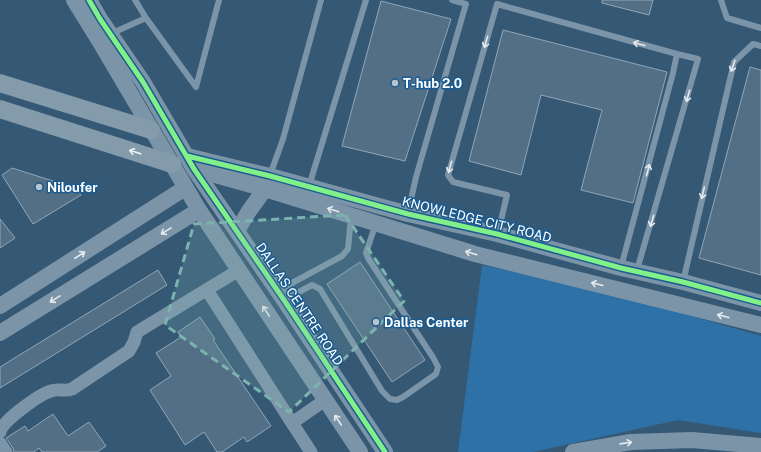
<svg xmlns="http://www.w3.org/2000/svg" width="761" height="452" viewBox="0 0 761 452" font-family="'Public Sans',sans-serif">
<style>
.green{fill:#2d71a6}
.building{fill:#536f86;stroke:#91a6b6}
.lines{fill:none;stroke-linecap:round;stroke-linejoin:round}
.service{stroke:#7c94a8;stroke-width:6}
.minor{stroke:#7c94a8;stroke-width:13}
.tertiary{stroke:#7c94a8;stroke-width:16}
.secondary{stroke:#849bac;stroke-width:18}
.cycleway-casing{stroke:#1a5b90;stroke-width:8}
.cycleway{stroke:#82f089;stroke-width:5}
.oneway{stroke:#e5eaee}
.oneway2{stroke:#f3f5f7}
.marked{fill:#7bb4af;fill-opacity:0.2;stroke:#7bb4af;stroke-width:3;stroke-dasharray:8 5;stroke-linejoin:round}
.poi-dot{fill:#b8c5cf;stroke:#1a5b90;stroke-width:1.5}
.labels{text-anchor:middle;stroke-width:3;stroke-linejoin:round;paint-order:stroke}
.poi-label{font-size:13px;font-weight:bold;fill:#fff;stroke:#1a5b90;text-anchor:start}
.street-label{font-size:13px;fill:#fff;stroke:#1a5b90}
</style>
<rect width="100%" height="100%" fill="#355875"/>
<!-- green -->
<path class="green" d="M 482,265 L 609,292 L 761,336 L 761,433 L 678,420 L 533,452 L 458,452 Z"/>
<!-- building -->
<path class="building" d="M 602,0 L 653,0 L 649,15 L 602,3 Z
M 381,1 L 451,19 L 405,161 L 342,146 Z
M 503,30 L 667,72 L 633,203 L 581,190 L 602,110 L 541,95 L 521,175 L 469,161 Z
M 750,67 L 761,70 L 761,275 L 699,258 Z
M 12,168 L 75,188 L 81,195 L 33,224 L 2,175 Z
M 0,219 L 15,238 L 0,248 Z
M 360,262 L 425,360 L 392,382 L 327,284 Z
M 158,270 L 167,285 L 0,388 L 0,367 Z
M 200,317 L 215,339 L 213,340 L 271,426 L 247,442 L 244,437 L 222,452 L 217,452 L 204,432 L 185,445 L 150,390 L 171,376 L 156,353 L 181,337 L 178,332 Z
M 53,414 L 68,436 L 89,422 L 106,446 L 97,452 L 42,452 L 39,448 L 34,452 L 14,452 L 13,448 L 6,438 L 25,426 L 28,431 Z"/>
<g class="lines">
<!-- service -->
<path class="service" d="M 135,0 L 146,18 L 196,87 L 219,0
M 721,0 L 727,18 L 761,28
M 110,34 L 146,18
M 270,175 L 283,139 L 321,0
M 309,186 L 366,0
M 408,213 L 416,177 L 466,4 L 452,0
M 498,233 L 507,195 L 453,182 L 448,175 L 497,4 L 677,54 L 698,59 L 637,270
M 621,267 L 673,73 L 677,54
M 683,282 L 734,62 L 753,44 L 761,46
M 279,290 L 342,256 L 348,249 L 351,217
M 284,300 L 312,285 L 320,289 L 382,391 L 390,399 L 397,400 L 403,397 L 436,374 L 438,367 L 434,359 L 368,258 L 366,253 L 376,223"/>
<!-- minor -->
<path class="minor" d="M 207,290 L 292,423
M 0,432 C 2,421 40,394 51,391 C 58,388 65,392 72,389 L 129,351 L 134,342 L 137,332 L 239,270
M 0,443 L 6,452
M 311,452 L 292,423 L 325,400"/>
<!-- tertiary -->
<path class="tertiary" d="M 74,0 L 100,42 L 199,210 L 360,452
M 89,0 L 100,19 L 143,82 L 194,169 L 284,300 L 385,452
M 187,156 L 270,176 L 408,214 L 497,234 L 621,268 L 683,282 L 761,303
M 194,169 L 265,189 L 475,254 L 761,325
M 237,231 L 249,211 L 265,189
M 0,306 L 185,188
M 0,333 L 199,210
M 573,452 L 631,442 L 692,440 L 761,446"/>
<!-- secondary -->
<path class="secondary" d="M 0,83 L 151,130
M 0,109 L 172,164"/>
<!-- cycleway casing -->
<g class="cycleway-casing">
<path id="cycleway" d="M 89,0 L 100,19 L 143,82 L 194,169 L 284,300 L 385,452
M 187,156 L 270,176 L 408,214 L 497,234 L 621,268 L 683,282 L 761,303"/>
</g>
<!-- cycleway -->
<use href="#cycleway" class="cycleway"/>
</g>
<!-- one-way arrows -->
<defs><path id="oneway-shaft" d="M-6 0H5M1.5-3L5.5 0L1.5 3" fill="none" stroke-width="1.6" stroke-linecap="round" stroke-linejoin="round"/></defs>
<g class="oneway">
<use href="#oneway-shaft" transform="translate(486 42) rotate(106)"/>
<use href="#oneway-shaft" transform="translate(639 44) rotate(-165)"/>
<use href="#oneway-shaft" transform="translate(733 66) rotate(109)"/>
<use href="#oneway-shaft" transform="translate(688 96) rotate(106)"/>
<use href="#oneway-shaft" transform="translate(450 167) rotate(105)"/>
<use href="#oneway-shaft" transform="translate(648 170) rotate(-75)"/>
<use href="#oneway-shaft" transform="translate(703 193) rotate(103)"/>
<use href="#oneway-shaft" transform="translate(333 210) rotate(-163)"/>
<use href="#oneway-shaft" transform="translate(652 221) rotate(106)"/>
<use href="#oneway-shaft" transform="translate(166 231) rotate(148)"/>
<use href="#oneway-shaft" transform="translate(471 253) rotate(-163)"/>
<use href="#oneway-shaft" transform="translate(80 255) rotate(-33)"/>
<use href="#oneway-shaft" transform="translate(597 284) rotate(-166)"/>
<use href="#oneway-shaft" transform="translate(55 299) rotate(148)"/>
<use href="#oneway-shaft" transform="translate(266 311) rotate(-124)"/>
<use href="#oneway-shaft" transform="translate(723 316) rotate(-166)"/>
<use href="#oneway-shaft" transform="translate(338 420) rotate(-124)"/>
<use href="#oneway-shaft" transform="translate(626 443) rotate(-8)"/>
</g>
<use class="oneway2" href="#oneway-shaft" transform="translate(135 152) rotate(-162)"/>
<!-- marked area -->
<path class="marked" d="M 345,215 L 404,301 L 289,412 L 165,325 L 194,224 Z"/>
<!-- markers -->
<g class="poi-dot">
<circle cx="395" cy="83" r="4"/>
<circle cx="39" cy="187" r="4"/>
<circle cx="376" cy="322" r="4"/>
</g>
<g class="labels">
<!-- poi labels -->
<g class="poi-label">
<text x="403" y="88">T-hub 2.0</text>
<text x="47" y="192">Niloufer</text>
<text x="384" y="327">Dallas Center</text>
</g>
<!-- street labels -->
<g class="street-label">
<text transform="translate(477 219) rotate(14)" y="5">KNOWLEDGE CITY ROAD</text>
<text transform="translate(300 304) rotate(56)" y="5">DALLAS CENTRE ROAD</text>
</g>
</g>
</svg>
